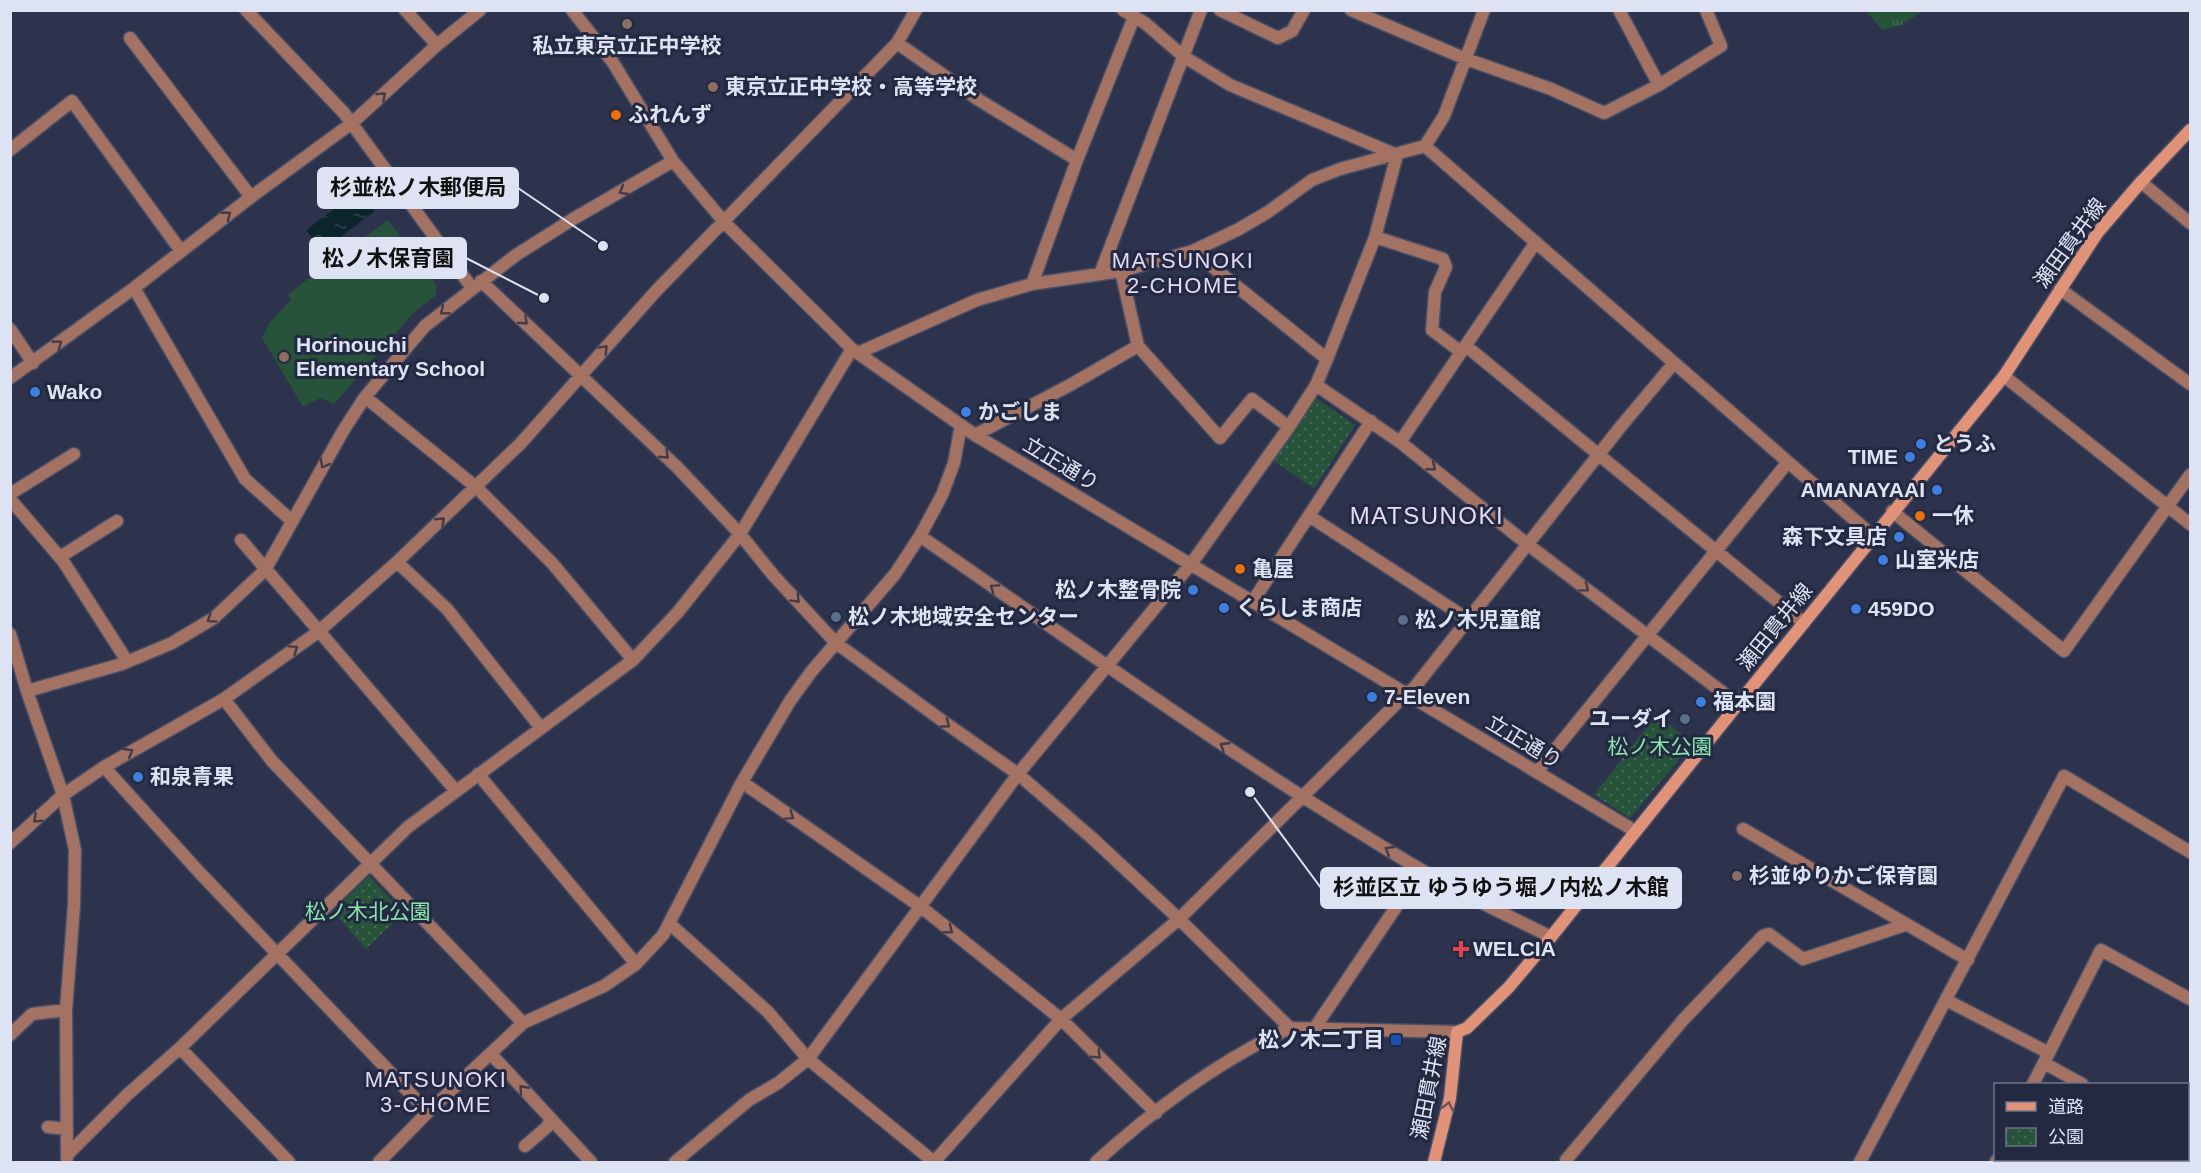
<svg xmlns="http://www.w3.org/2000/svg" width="2201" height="1173" viewBox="0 0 2201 1173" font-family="Arial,'Noto Sans JP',sans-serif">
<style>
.grass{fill:url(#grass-tufts)}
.park{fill:url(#park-dots)}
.pitch{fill:#265339}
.water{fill:url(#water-ripples)}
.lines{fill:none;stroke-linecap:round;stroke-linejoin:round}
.minor-casing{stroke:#4a4f68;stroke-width:15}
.secondary-casing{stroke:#4a4f68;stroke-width:15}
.minor{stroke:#a37262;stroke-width:12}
.secondary{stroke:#e09379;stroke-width:12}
.oneway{stroke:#443b4a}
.oneway2{stroke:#6f5358}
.education-dot{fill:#8d6e63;stroke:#242942;stroke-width:2}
.food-dot{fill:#e8710a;stroke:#242942;stroke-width:2}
.shop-dot{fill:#3f7fe0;stroke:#242942;stroke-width:2}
.service-dot{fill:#5c6f8a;stroke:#242942;stroke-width:2}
.health-dot{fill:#e0444e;stroke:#242942;stroke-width:2}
.transit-dot{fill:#1a4fb4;stroke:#242942;stroke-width:2}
.labels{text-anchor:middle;stroke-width:6;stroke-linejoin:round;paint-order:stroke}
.poi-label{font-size:21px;font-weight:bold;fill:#dee3f3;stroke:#242942;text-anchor:start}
.street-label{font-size:21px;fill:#dee3f3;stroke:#242942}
.park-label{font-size:21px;fill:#89e4ac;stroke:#242942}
.neighbourhood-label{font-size:22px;letter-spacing:1.5px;fill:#e3daf7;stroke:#242942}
.quarter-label{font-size:24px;letter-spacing:1.5px;fill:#e3daf7;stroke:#242942}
.leader{fill:none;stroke:#dee3f3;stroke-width:2}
.callout-dot{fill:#dee3f3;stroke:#242942;stroke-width:2}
.callout{fill:#dee3f3;stroke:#dee3f3;stroke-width:2}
.callout-label{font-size:22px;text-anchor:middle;font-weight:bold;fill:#111}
</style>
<defs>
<pattern id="grass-tufts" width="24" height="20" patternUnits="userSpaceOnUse" patternTransform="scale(1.5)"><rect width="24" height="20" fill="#265339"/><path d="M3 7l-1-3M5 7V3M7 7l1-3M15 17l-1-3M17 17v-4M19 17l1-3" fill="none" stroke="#456c56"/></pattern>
<pattern id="park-dots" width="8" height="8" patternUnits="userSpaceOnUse" patternTransform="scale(1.5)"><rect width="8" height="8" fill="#265339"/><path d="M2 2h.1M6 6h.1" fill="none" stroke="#456c56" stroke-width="1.8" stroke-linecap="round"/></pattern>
<pattern id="water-ripples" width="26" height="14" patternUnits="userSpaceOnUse" patternTransform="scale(1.5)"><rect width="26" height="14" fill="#0a262c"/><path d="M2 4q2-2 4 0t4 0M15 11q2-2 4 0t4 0" fill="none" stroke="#2d454b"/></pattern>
</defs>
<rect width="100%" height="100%" fill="#2e334d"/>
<!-- grass -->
<path class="grass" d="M 1866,11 L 1923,11 L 1901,25 L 1882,30 Z"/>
<!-- park -->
<path class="park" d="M 1310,394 L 1355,425 L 1314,489 L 1267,456 Z
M 1656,715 L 1693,743 L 1630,818 L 1594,795 Z
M 369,876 L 403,913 L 366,949 L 333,911 Z"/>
<!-- pitch -->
<path class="pitch" d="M 388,220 L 437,286 L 435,296 L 414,312 L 334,404 L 320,398 L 303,407 L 262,338 L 269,323 L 291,300 L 288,294 Z"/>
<!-- water -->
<path class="water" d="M 359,190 L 375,211 L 322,251 L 306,230 Z"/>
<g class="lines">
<!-- minor casing -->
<g class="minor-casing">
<path id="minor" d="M 246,10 L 344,113 L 472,288
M 405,10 L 437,45
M 572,10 L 612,61 L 673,161 L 725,223 L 852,349 L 975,435 L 1635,831
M 1123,10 L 1145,23 L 1183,56 L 1230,85 L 1397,155
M 1220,10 L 1278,38 L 1292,31 L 1304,10
M 1351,10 L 1466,59 L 1551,89 L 1604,113 L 1659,85 L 1721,46 L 1706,10
M 1619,10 L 1659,85
M 130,38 L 251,197
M 897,43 L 979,100 L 1077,160
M 1425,146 L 1873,536
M 10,150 L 72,101 L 181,251
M 2141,182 L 2190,223
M 1375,237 L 1443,259 L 1446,267 L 1435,292 L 1432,330 L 1461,352
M 2063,248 L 2079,261
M 1193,251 L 1327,359
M 1121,271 L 1138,346 L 1220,438 L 1252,399 L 1289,427
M 1100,274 L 1201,10
M 481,281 L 678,468 L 740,534 L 773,575 L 836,643 L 944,722 L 1018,774 L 1092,838 L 1179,919 L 1290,1028
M 1032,284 L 1077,160 L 1134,17
M 134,288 L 245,479 L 292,521
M 2060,289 L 2190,384
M 10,329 L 33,363
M 1466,346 L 1804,623
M 858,353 L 977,300 L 1032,284 L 1121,271 L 1193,251 L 1239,229 L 1268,212 L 1312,180 L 1340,169 L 1425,146 L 1444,116 L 1484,10
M 2004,376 L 2190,524
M 10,378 L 134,288 L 251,197 L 352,123 L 437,45 L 480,10
M 1316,385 L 1400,442 L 1527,544 L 1738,704
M 365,397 L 476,487 L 552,563 L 633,660
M 975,435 L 1070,385 L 1138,346
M 1400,442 L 1536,242
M 10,494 L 74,454
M 10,499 L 63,561 L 127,661
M 1892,511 L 2064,651 L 2190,475
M 1309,516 L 1469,620
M 920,536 C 1085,650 1246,766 1418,868 C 1461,894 1507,915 1551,937
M 241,540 L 456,791
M 60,557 L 117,521
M 397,562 L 447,609 L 541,728
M 1253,601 L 1371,421
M 10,634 L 27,691 L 63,795 L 75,850 L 74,906 L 66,1010 L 67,1158
M 27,691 L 122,664 L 172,643 L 214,618 L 265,570 L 343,431 L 365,397 L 425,326 L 516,255 L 573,219 L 673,161
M 224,699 L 272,761 L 523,1023
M 104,767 L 199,872 L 428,1112
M 1537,772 L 1788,462
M 478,774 L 636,964
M 742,782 L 921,907 L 1061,1019 L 1156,1113
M 1743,829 L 1968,960
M 10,843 L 63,795 L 104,767 L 224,699 L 318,632 L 397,562 L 521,443 L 656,291 L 897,43 L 916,10
M 670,924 L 768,1012 L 808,1059 L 934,1162
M 1946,1000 L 2049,1053
M 1314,1029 L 1421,870
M 10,1035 L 32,1014 L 66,1010
M 180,1048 L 289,1162
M 491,1054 L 591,1162
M 2044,1063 L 2082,1084
M 2033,1084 L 2101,950 L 2190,999
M 48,1127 L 67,1129
M 2188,1144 L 2190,1146
M 525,1146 L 547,1127 L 551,1119
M 67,1155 L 128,1094 L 180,1048 L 408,827 L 633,660 L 678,612 L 740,534 L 852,349
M 1566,1160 L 1683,1020 L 1763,936 L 1769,934 L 1803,959 L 1905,925
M 379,1162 L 428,1112 L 523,1023 L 604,986 L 636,964 L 663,935 L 742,782 L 790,701 L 811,672 L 895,574 L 920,536 L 942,495 L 954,463 L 961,425
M 675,1162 L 749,1100 L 778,1083 L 808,1059 L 1018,774 L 1191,564 L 1289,427 L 1316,385 L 1327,359 L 1375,237 L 1397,155
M 934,1162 L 1061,1019 L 1179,919 L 1406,694 L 1414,688 L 1622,425 L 1674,363
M 1096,1162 C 1152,1111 1220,1060 1290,1028 L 1457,1032
M 1860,1162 L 2064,776 L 2190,852
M 1996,1162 L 1997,1160"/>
</g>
<!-- secondary casing -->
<g class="secondary-casing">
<path id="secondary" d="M 1434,1162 L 1450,1098 L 1457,1032 L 1467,1028 L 1509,987 L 1551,937 L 1738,704 L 2004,376 L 2098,232 L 2141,182 L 2190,130"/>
</g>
<!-- minor -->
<use href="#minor" class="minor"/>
<!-- secondary -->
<use href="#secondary" class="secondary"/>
</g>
<!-- one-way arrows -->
<defs><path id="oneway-chevron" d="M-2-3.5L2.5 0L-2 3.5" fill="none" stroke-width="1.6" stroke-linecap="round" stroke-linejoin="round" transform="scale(1.5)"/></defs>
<g class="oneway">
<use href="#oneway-chevron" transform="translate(382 96) rotate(-42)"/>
<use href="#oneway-chevron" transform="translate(623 191) rotate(150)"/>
<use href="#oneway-chevron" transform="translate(227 215) rotate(-38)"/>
<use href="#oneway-chevron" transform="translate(444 311) rotate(141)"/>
<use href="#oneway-chevron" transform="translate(524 321) rotate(43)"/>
<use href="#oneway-chevron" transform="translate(58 344) rotate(-37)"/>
<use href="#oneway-chevron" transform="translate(604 349) rotate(-47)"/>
<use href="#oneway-chevron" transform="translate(665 455) rotate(44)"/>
<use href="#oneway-chevron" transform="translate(324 464) rotate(119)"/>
<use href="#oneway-chevron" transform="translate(1432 467) rotate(39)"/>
<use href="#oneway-chevron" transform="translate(441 521) rotate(-43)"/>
<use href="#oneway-chevron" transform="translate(994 588) rotate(-145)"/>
<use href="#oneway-chevron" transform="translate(1585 588) rotate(37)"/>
<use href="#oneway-chevron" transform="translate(796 599) rotate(47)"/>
<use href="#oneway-chevron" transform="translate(211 619) rotate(145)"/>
<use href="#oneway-chevron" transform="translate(294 649) rotate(-35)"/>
<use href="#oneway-chevron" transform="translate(946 724) rotate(36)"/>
<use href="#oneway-chevron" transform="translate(1224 746) rotate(-147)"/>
<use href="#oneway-chevron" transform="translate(129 752) rotate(-31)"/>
<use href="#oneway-chevron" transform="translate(790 816) rotate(35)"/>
<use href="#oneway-chevron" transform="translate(37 819) rotate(137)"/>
<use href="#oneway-chevron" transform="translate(1389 850) rotate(-149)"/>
<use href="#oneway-chevron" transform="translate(949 930) rotate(38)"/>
<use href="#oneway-chevron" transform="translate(1097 1055) rotate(45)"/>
<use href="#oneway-chevron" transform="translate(523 1089) rotate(-132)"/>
</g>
<use class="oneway2" href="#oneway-chevron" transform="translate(1448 1106) rotate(-77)"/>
<!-- markers -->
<g class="education-dot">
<circle cx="627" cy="24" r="6"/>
<circle cx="713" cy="87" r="6"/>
<circle cx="284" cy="357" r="6"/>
<circle cx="1737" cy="876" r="6"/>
</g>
<g class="food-dot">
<circle cx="616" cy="115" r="6"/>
<circle cx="1920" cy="516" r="6"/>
<circle cx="1240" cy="569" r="6"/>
</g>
<g class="shop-dot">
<circle cx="35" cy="392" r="6"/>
<circle cx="966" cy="412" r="6"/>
<circle cx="1921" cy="444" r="6"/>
<circle cx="1910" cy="457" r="6"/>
<circle cx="1937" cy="490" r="6"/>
<circle cx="1899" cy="537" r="6"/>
<circle cx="1883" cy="560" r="6"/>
<circle cx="1193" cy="590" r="6"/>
<circle cx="1224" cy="608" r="6"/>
<circle cx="1856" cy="609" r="6"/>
<circle cx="1372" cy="697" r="6"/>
<circle cx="1701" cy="702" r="6"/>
<circle cx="138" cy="777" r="6"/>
</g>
<g class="service-dot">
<circle cx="836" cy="617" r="6"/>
<circle cx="1403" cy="620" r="6"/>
<circle cx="1685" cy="719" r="6"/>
</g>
<path class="health-dot" d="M1458 940h6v6h6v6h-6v6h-6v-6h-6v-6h6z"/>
<rect class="transit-dot" x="1390" y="1034" width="12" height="12" rx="3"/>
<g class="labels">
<!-- poi labels -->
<g class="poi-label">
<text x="627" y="53" text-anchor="middle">私立東京立正中学校</text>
<text x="725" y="94">東京立正中学校・高等学校</text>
<text x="628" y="122">ふれんず</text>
<text x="296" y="352">Horinouchi<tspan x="296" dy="24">Elementary School</tspan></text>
<text x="47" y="399">Wako</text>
<text x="978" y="419">かごしま</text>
<text x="1933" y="451">とうふ</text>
<text x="1898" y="464" text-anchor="end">TIME</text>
<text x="1925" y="497" text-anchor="end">AMANAYAAI</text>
<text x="1932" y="523">一休</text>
<text x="1887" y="544" text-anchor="end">森下文具店</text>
<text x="1895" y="567">山室米店</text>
<text x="1252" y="576">亀屋</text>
<text x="1181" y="597" text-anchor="end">松ノ木整骨院</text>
<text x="1236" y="615">くらしま商店</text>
<text x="1868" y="616">459DO</text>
<text x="848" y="624">松ノ木地域安全センター</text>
<text x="1415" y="627">松ノ木児童館</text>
<text x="1384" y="704">7-Eleven</text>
<text x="1713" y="709">福本園</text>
<text x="1673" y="726" text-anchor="end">ユーダイ</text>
<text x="150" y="784">和泉青果</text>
<text x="1749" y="883">杉並ゆりかご保育園</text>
<text x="1473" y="956">WELCIA</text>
<text x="1384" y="1047" text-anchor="end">松ノ木二丁目</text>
</g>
<!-- street labels -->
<g class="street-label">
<text transform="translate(2070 243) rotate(-54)" y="7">瀬田貫井線</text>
<text transform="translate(1061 464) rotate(31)" y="7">立正通り</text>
<text transform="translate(1775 627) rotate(-51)" y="7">瀬田貫井線</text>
<text transform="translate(1524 742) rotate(31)" y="7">立正通り</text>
<text transform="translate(1429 1088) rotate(-79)" y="7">瀬田貫井線</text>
</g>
<!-- park labels -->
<g class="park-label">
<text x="1660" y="754">松ノ木公園</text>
<text x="368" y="919">松ノ木北公園</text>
</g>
<!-- neighbourhood labels -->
<g class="neighbourhood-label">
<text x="1183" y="268">MATSUNOKI<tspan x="1183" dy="25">2-CHOME</tspan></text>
<text x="436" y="1087">MATSUNOKI<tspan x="436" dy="25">3-CHOME</tspan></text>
</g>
<!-- quarter labels -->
<g class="quarter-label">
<text x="1427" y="524">MATSUNOKI</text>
</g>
</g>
<!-- callouts -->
<path class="leader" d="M603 246L518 188M544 298L466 258M1250 792L1321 888"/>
<g class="callout-dot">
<circle cx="603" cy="246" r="6"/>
<circle cx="544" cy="298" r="6"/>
<circle cx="1250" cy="792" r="6"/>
</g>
<g class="callout">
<rect x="318" y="168" width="200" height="40" rx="6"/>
<rect x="310" y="238" width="156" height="40" rx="6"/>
<rect x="1321" y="868" width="360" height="40" rx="6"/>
</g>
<g class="callout-label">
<text x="418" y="195">杉並松ノ木郵便局</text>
<text x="388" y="266">松ノ木保育園</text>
<text x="1501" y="895">杉並区立 ゆうゆう堀ノ内松ノ木館</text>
</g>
<!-- border -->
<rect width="2201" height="1173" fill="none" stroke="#dee3f3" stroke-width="24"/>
<!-- legend -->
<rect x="1994" y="1083" width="195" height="78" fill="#242942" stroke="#6e7389" stroke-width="1.5"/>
<rect x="2006" y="1102" width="30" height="9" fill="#e09379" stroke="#6e7389" stroke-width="1.5"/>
<text x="2048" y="1113" font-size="18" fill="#dee3f3">道路</text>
<rect x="2006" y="1128" width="30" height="18" fill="url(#park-dots)" stroke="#6e7389" stroke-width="1.5"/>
<text x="2048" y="1143" font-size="18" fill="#dee3f3">公園</text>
</svg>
